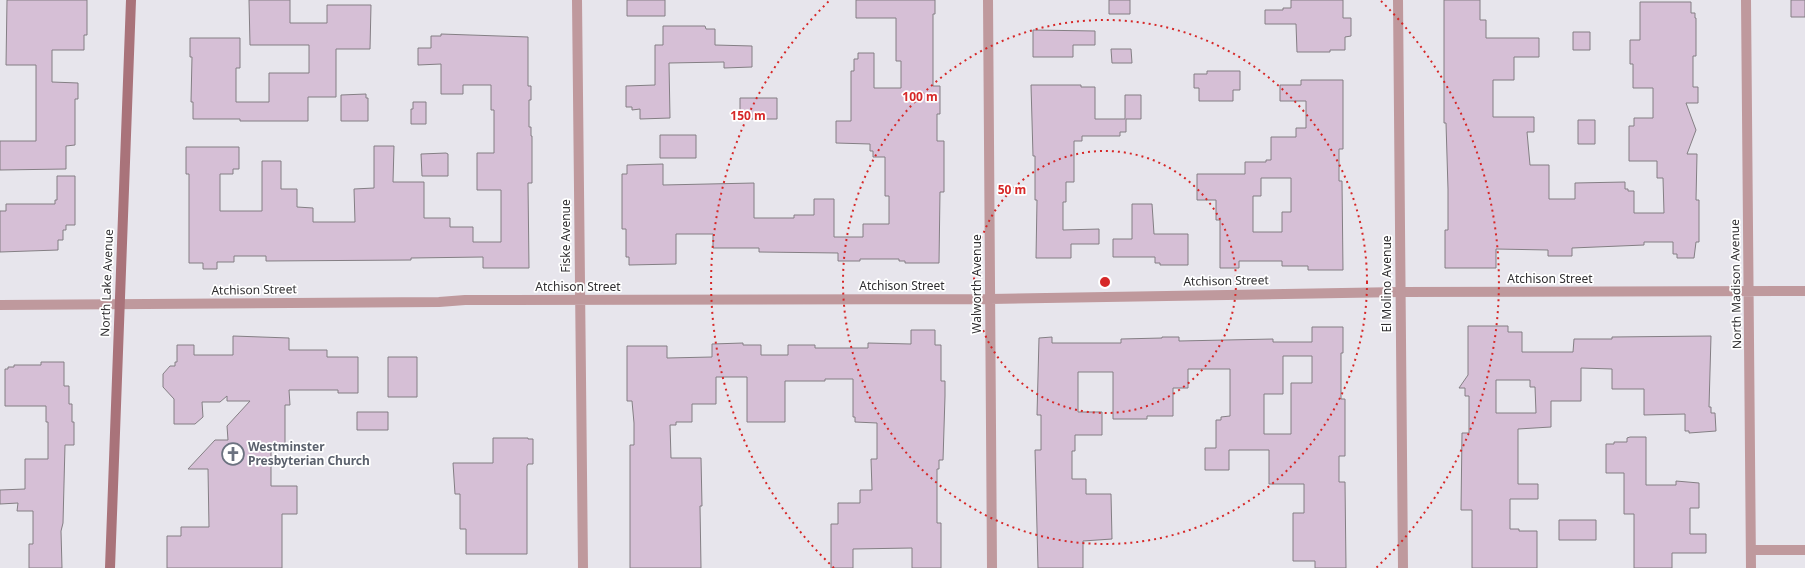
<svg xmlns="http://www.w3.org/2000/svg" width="1805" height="568" viewBox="0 0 1805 568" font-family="'Noto Sans',sans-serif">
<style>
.building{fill:#d6bfd6;stroke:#847f84;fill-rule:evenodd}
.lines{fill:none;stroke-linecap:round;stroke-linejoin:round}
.minor{stroke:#bf999d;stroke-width:10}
.tertiary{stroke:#bf999d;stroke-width:10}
.secondary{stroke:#a9737a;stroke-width:10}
.ring{fill:none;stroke:#d62828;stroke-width:2;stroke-dasharray:2 4}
.labels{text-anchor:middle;stroke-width:3.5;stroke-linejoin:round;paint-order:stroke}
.street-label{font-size:12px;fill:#302f31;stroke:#fff}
.worship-label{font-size:12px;font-weight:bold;fill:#5b616d;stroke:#fff;text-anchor:start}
.centre{fill:#d62828;stroke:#fff;stroke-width:2}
.ring-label{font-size:12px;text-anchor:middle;font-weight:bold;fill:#d62828;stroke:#fff;stroke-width:3.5;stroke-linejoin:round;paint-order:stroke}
</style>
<rect width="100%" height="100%" fill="#e7e5ec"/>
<!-- building -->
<path class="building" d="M 7,0 L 87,0 L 87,35 L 84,35 L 84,50 L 52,50 L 52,82 L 78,83 L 78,99 L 75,99 L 75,145 L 66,146 L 66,169 L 0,170 L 0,141 L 36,141 L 36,65 L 6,65 Z
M 249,0 L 290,0 L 290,23 L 327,23 L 327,5 L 371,5 L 370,49 L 336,49 L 336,97 L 308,97 L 308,121 L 240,121 L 240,119 L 193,119 L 193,102 L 191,102 L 192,57 L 190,57 L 190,38 L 240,38 L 240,68 L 236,68 L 236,102 L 269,102 L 269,73 L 309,73 L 309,45 L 250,45 Z
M 627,0 L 665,0 L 665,16 L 627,16 Z
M 856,0 L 935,0 L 935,14 L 933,14 L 933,86 L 940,86 L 940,114 L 937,114 L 937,141 L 944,141 L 944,192 L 940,192 L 939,263 L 905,263 L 905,261 L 899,261 L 899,259 L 860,259 L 860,261 L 838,261 L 838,253 L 759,252 L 759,248 L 713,248 L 713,234 L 676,234 L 676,264 L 629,265 L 629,257 L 626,257 L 626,229 L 622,229 L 622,174 L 627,174 L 627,165 L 663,164 L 663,185 L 754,183 L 754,218 L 794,218 L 794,215 L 814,215 L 814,199 L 834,199 L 834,237 L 863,237 L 863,224 L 889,224 L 889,196 L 885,196 L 885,157 L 873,157 L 873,151 L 870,151 L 870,144 L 836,143 L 836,121 L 851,121 L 851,71 L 854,71 L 854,59 L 858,59 L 858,53 L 874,53 L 874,88 L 901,88 L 901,61 L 896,61 L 896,18 L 856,18 Z
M 1109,0 L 1130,0 L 1130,14 L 1109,14 Z
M 1291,0 L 1343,0 L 1343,18 L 1351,18 L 1351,36 L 1345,37 L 1345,50 L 1330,50 L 1330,52 L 1297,52 L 1296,24 L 1265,24 L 1265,10 L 1283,10 L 1283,8 L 1291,8 Z
M 1444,0 L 1480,0 L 1480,20 L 1486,20 L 1486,38 L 1539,38 L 1539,57 L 1514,57 L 1514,80 L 1493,80 L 1493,117 L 1534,117 L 1534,132 L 1527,132 L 1530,165 L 1549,165 L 1549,199 L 1575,199 L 1575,183 L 1625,182 L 1625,189 L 1628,189 L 1628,191 L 1634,191 L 1634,213 L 1664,213 L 1663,178 L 1657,178 L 1657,161 L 1629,161 L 1629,126 L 1634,126 L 1634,118 L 1653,118 L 1653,88 L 1633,88 L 1633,64 L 1630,64 L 1630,40 L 1640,40 L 1640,2 L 1691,2 L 1691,13 L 1695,13 L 1695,18 L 1696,18 L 1696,56 L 1693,56 L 1693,87 L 1698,87 L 1698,103 L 1686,103 L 1696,130 L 1687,154 L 1697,154 L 1696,200 L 1699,200 L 1699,242 L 1696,242 L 1694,258 L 1677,258 L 1677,254 L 1673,254 L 1673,242 L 1644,242 L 1644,245 L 1572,248 L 1572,256 L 1548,256 L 1548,250 L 1496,249 L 1496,268 L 1445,268 L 1445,230 L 1448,230 L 1448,189 L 1446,123 L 1444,123 Z
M 1791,0 L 1805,0 L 1805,17 L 1791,17 Z
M 663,26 L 705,26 L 706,29 L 715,29 L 715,45 L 752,46 L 752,67 L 724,68 L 724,62 L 669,63 L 670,118 L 640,119 L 640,109 L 632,110 L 632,107 L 626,107 L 626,86 L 655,85 L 655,45 L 663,45 Z
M 1033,30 L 1095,31 L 1095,45 L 1073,45 L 1073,57 L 1033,57 Z
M 1573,32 L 1590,32 L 1590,50 L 1573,50 Z
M 441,34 L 528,37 L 528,86 L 531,86 L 531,100 L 529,100 L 529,127 L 531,127 L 531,136 L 532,136 L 532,183 L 528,183 L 529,268 L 483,268 L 483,257 L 411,258 L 411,260 L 266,261 L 266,256 L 234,256 L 234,262 L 217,262 L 217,269 L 203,269 L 203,263 L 189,263 L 189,174 L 186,174 L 186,147 L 239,147 L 239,169 L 233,169 L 233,174 L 220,174 L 220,211 L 262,211 L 262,161 L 281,161 L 281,189 L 297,189 L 297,207 L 313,208 L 313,222 L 355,222 L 354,189 L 374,188 L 374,146 L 394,146 L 393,182 L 424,182 L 424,218 L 450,218 L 450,227 L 473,227 L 473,242 L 501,242 L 501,190 L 477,190 L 477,153 L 494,153 L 494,110 L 491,110 L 491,85 L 463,85 L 463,94 L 441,94 L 441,64 L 418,65 L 418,48 L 431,48 L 431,36 L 441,36 Z
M 1111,49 L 1131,49 L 1132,63 L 1112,63 Z
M 1207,71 L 1240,71 L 1240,90 L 1233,90 L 1233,101 L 1199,101 L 1199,88 L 1194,88 L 1194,74 L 1207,74 Z
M 1301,80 L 1343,80 L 1343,149 L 1339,149 L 1339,181 L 1342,181 L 1343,270 L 1308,270 L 1308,266 L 1282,266 L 1282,261 L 1239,261 L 1239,268 L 1220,268 L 1220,220 L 1216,220 L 1216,200 L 1197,200 L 1197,174 L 1245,174 L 1245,162 L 1266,162 L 1266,160 L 1271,160 L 1271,137 L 1296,137 L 1296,128 L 1306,128 L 1306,101 L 1280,101 L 1280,85 L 1301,85 ZM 1261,178 L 1291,178 L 1291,212 L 1282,212 L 1282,232 L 1253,232 L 1253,196 L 1261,196 Z
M 1031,85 L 1081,85 L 1081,87 L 1095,87 L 1095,119 L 1125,119 L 1125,95 L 1141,95 L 1141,119 L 1126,119 L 1126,132 L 1120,132 L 1120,136 L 1082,136 L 1082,141 L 1074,141 L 1074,182 L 1066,182 L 1066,202 L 1063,202 L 1063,230 L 1099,229 L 1099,244 L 1071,244 L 1071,258 L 1036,258 L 1037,200 L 1035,200 L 1035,156 L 1033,156 Z
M 366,94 L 366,98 L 368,98 L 368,121 L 341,121 L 341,95 Z
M 740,98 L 777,98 L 777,119 L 740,119 Z
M 413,102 L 426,102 L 426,124 L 411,124 L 411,109 L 413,109 Z
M 1578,120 L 1595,120 L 1595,144 L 1578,144 Z
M 660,135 L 696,135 L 696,158 L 660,158 Z
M 446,153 L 448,154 L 448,176 L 422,176 L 421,154 Z
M 57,176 L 75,176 L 75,225 L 66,225 L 66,230 L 63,230 L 63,240 L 58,240 L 58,250 L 0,252 L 0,211 L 6,211 L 6,204 L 55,204 L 55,200 L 57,200 Z
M 1132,204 L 1152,204 L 1154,234 L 1188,234 L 1188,265 L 1160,265 L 1160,263 L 1155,263 L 1155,257 L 1113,257 L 1113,239 L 1132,239 Z
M 1468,326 L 1508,326 L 1508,332 L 1522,332 L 1522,352 L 1573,352 L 1574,339 L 1612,339 L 1612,337 L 1711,336 L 1709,407 L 1711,407 L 1711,413 L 1715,413 L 1716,431 L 1689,433 L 1689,431 L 1685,431 L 1685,414 L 1644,415 L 1644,389 L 1612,389 L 1612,369 L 1581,368 L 1581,401 L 1551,401 L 1551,427 L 1518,429 L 1518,484 L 1538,484 L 1538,499 L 1510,499 L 1510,529 L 1519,529 L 1519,531 L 1537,531 L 1537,568 L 1472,568 L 1472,510 L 1461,510 L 1462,433 L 1469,433 L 1469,396 L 1465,396 L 1465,388 L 1459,388 L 1468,375 ZM 1496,380 L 1530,380 L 1530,387 L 1535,387 L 1536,413 L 1496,413 Z
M 1312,327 L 1343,327 L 1343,353 L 1341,353 L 1341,399 L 1345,399 L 1345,456 L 1339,456 L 1339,482 L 1345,482 L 1346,568 L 1315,568 L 1315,561 L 1293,561 L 1293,513 L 1304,513 L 1304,484 L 1269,484 L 1269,450 L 1229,450 L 1229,470 L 1205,470 L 1205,448 L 1216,448 L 1216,420 L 1221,420 L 1221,417 L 1230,416 L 1230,369 L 1188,369 L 1188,388 L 1173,388 L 1173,416 L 1147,416 L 1147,419 L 1113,419 L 1113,372 L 1078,372 L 1078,412 L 1102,412 L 1102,435 L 1075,435 L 1075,451 L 1072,451 L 1072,479 L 1086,479 L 1086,494 L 1111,494 L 1112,539 L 1083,541 L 1083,568 L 1038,568 L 1035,450 L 1041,450 L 1041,415 L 1037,415 L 1039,338 L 1052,337 L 1052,343 L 1121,343 L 1121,339 L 1162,338 L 1162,337 L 1179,337 L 1179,341 L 1273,339 L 1273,342 L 1312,342 ZM 1283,356 L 1312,356 L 1312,383 L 1291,383 L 1291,434 L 1264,434 L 1264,394 L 1283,394 Z
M 911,330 L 935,330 L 935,345 L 941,345 L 941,381 L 945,381 L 945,396 L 943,460 L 939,460 L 939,469 L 937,469 L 937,523 L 941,523 L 941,568 L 912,568 L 912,548 L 853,549 L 853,568 L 831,568 L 831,524 L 838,524 L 838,503 L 860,503 L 860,490 L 872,490 L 871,459 L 877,459 L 877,423 L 855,422 L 855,417 L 853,417 L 853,379 L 825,379 L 825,381 L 785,381 L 785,422 L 747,422 L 747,377 L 716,377 L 716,404 L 692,404 L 692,422 L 676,422 L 676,425 L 670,425 L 671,458 L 701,458 L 702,506 L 700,506 L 701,568 L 630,568 L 630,445 L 634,445 L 634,423 L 632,401 L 627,401 L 627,346 L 667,346 L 667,358 L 712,357 L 712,344 L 743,343 L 743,345 L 761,345 L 761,355 L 788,355 L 788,345 L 815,345 L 815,348 L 868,348 L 868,343 L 911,344 Z
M 233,336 L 289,338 L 289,350 L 327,350 L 327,357 L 358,357 L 358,393 L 338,393 L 338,390 L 289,390 L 290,405 L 285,405 L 285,450 L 271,450 L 271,486 L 297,486 L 297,514 L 282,514 L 282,568 L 167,568 L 167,536 L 181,536 L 181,527 L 209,527 L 208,469 L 188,469 L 215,440 L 228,440 L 227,426 L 250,401 L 227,401 L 227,396 L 220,402 L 202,402 L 203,417 L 195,424 L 174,424 L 174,399 L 163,387 L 163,374 L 170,366 L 175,366 L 175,362 L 177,362 L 177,345 L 194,345 L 194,355 L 233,355 Z
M 388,357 L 417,357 L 417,397 L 388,397 Z
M 41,362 L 64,362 L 64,386 L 69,386 L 69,404 L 72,404 L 72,422 L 74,422 L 74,445 L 65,445 L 63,523 L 61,531 L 62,568 L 29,568 L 29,544 L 33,544 L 33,511 L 17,511 L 18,503 L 0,504 L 0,490 L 25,489 L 25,459 L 48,459 L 48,422 L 46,422 L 46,406 L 5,406 L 5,369 L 8,369 L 8,367 L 14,367 L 14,365 L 41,365 Z
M 357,412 L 388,412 L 388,430 L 357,430 Z
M 1630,437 L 1646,437 L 1646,485 L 1676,485 L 1676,481 L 1699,483 L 1699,508 L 1690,508 L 1690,534 L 1706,534 L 1706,553 L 1672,553 L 1672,568 L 1634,568 L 1634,514 L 1624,514 L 1624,473 L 1606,473 L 1606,444 L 1614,444 L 1614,442 L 1627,442 L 1627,438 Z
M 493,438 L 528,438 L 528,439 L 533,439 L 533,464 L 528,464 L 527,466 L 527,554 L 466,554 L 466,529 L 460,529 L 460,494 L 455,494 L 453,463 L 493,463 Z
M 1559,520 L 1596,520 L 1596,540 L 1559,540 Z"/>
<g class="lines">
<!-- minor -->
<path class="minor" d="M 577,0 L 583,568
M 988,0 L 992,568
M 1746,0 L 1751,568
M 0,305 L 439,302 L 465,300 L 990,299 L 1400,292 L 1805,291
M 1751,550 L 1805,550"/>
<!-- tertiary -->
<path class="tertiary" d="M 1398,0 L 1403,568"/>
<!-- secondary -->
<path class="secondary" d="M 110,568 L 131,0"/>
</g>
<!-- distance rings -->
<g class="ring">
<circle cx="1105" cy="282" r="131"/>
<circle cx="1105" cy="282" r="262"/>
<path d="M834 568A394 394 0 0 1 829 1M1381 1A394 394 0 0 1 1376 568"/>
</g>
<!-- icons -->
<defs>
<g id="church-ring" transform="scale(1.15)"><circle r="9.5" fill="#fff" stroke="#6b7280" stroke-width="1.5"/><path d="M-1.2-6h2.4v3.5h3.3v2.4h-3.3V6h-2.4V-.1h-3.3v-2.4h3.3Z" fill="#6b7280"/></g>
</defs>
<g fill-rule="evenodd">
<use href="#church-ring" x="233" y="454"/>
</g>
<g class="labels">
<!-- street labels -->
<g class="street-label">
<text transform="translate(566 236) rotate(-90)" y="4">Fiske Avenue</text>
<text x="1550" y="283">Atchison Street</text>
<text transform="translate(1226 281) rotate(-1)" y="4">Atchison Street</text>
<text transform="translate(107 283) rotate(-88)" y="4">North Lake Avenue</text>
<text transform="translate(977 284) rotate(-90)" y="4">Walworth Avenue</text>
<text transform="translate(1387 284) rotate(-90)" y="4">El Molino Avenue</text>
<text transform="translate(1736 284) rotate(-91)" y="4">North Madison Avenue</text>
<text x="902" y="290">Atchison Street</text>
<text x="578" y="291">Atchison Street</text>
<text transform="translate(254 290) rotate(-1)" y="4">Atchison Street</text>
</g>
<!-- worship labels -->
<g class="worship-label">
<text x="248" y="451">Westminster<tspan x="248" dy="14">Presbyterian Church</tspan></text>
</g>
</g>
<circle cx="1105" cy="282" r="6" class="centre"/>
<g class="ring-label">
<text x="920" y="101">100 m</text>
<text x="748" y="120">150 m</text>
<text x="1012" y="194">50 m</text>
</g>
</svg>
